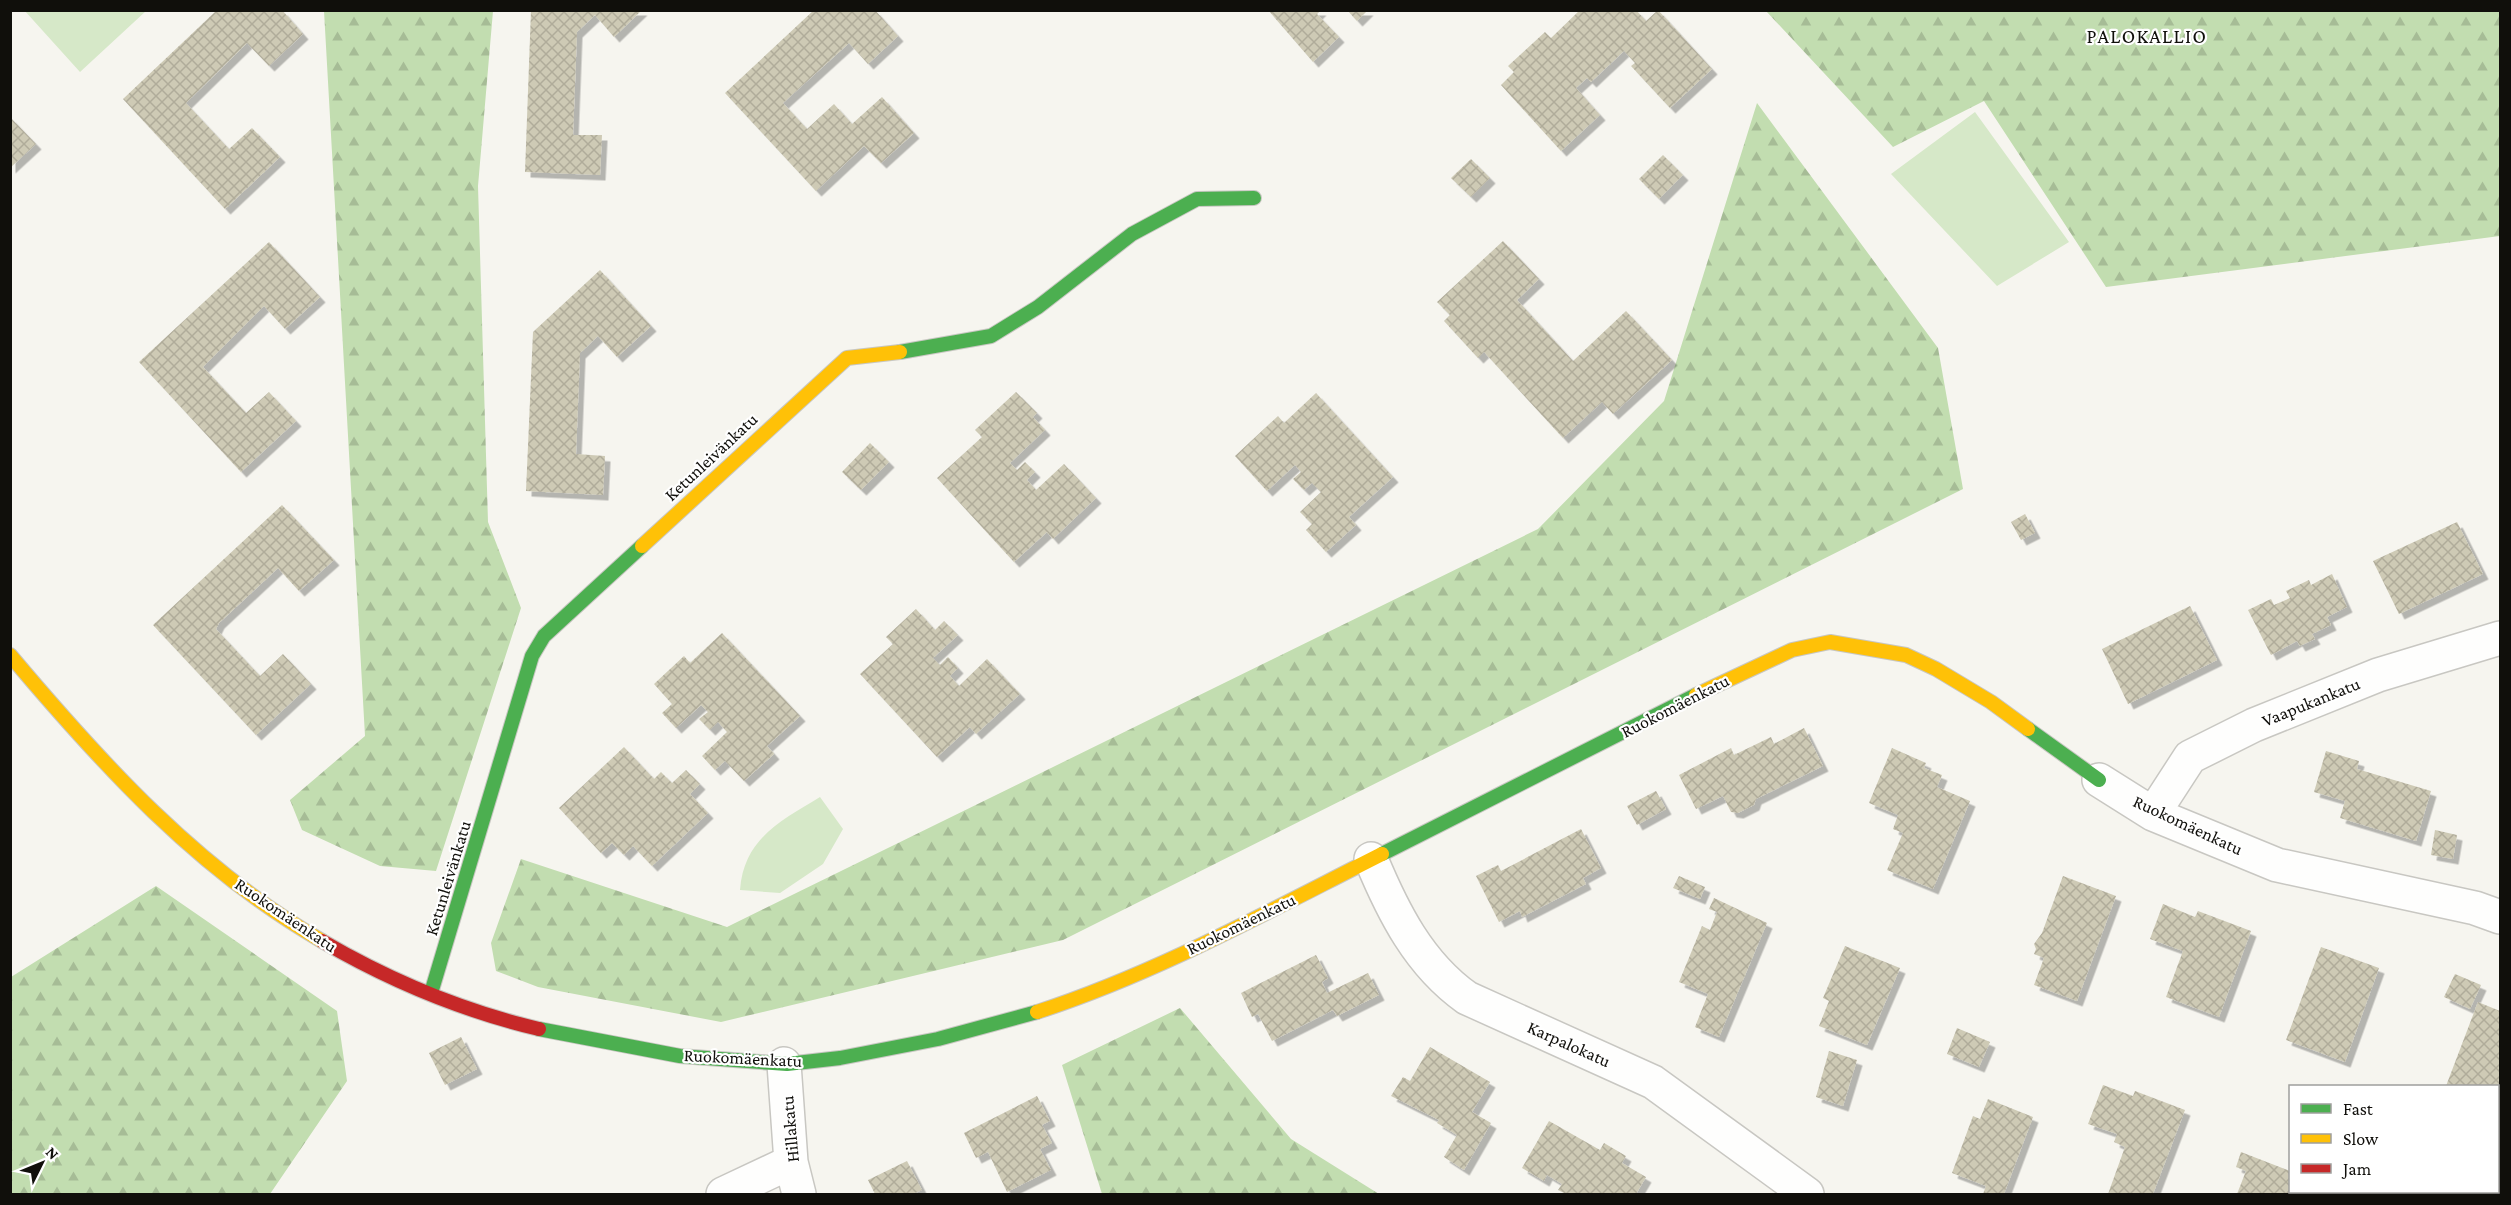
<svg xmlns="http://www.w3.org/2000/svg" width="2511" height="1205" viewBox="0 0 2511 1205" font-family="'Crimson Pro',serif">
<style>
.forest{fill:url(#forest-firs)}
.park{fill:#d6e8c8}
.building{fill:url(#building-cross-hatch);filter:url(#shadow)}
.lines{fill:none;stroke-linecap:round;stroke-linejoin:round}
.street-casing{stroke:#c8c7c2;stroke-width:36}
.fast-casing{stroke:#c8c7c2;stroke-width:16}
.slow-casing{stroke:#c8c7c2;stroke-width:16}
.jam-casing{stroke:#c8c7c2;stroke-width:16}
.street{stroke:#fefefd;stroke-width:33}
.fast{stroke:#4caf50;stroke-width:14}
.slow{stroke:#ffc107;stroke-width:14}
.jam{stroke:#c62828;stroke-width:14}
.labels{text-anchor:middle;stroke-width:4.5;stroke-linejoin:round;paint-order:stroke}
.street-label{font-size:18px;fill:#100f0b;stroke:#fff}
.neighbourhood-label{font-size:20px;letter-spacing:1.5px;fill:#100f0b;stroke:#fff}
</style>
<defs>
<pattern id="forest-firs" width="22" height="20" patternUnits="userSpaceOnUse" patternTransform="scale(1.5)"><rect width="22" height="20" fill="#c2ddb0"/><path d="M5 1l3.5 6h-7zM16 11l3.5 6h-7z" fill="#a6bc96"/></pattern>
<pattern id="building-cross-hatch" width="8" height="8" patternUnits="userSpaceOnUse" patternTransform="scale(1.5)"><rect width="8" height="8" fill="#cecab5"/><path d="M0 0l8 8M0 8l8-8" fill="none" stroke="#b0ac9a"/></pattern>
<filter id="shadow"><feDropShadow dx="5.5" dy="5.5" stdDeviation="0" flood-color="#0004"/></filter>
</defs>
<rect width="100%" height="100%" fill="#f6f5ef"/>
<!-- forest -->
<path class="forest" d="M 324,11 L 493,11 L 478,186 L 488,522 L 521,608 L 436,871 L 380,866 L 302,830 L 290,800 L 365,736 Z
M 1766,11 L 2500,11 L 2500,236 L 2106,287 L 1984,101 L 1893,147 Z
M 1757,103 L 1938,348 L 1963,489 L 1063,940 L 721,1022 L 538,987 L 496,971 L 491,943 L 521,859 L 727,927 L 1538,529 L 1664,401 Z
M 156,886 L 337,1011 L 347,1081 L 270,1194 L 11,1194 L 11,977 Z
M 1180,1008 L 1291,1139 L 1379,1194 L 1102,1194 L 1062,1065 Z"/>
<!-- park -->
<path class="park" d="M 24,10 L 146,10 L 146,11 L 80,72 Z
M 1975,112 L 2069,242 L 1997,286 L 1891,174 Z
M 820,797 L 843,829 L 823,864 L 780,893 L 740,890 C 744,838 781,821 820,797 Z"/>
<!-- building -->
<path class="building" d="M 217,10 L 282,10 L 303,34 L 269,66 L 247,43 L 186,103 L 229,149 L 252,128 L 280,157 L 225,209 L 123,99 Z
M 531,10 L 642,10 L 614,37 L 595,15 L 577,32 L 573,135 L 602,135 L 600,175 L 525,172 Z
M 814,10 L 875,10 L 898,36 L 868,64 L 849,43 L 783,103 L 807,129 L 834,104 L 852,124 L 882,97 L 914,133 L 881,163 L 864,146 L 816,191 L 725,93 Z
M 1268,10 L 1321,10 L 1317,14 L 1339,37 L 1313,62 Z
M 1347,10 L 1368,10 L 1357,21 Z
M 1580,10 L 1636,10 L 1646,21 L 1658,10 L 1712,69 L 1670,108 L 1631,66 L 1635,63 L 1624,51 L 1591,82 L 1587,78 L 1576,88 L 1600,115 L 1561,151 L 1501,85 L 1514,72 L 1508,66 L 1545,32 L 1551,38 Z
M 10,117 L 36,144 L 10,168 Z
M 1663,155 L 1683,175 L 1659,199 L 1639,179 Z
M 1471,159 L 1490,178 L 1471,197 L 1451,178 Z
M 1503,241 L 1539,279 L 1517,300 L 1573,361 L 1626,311 L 1672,360 L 1613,414 L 1602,402 L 1563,438 L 1484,352 L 1478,358 L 1444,321 L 1450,315 L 1437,302 Z
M 269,242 L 320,297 L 285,329 L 264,306 L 203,367 L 246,413 L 269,392 L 296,421 L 241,472 L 139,362 Z
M 600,270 L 651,326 L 617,357 L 598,336 L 580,353 L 576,454 L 605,456 L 603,495 L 526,491 L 533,332 Z
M 1016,392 L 1037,413 L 1033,417 L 1045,430 L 1010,463 L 1017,470 L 1025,462 L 1035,472 L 1027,480 L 1036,490 L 1064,464 L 1096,498 L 1053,539 L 1047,532 L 1014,562 L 937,478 L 982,437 L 975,430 Z
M 1316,393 L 1393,477 L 1349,517 L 1356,525 L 1326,552 L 1306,530 L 1312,524 L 1300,512 L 1321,492 L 1312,483 L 1304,490 L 1293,479 L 1301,472 L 1295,465 L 1267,491 L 1235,456 L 1278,416 L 1284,423 Z
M 870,443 L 889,462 L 861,490 L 842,472 Z
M 282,505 L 334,560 L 299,591 L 278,568 L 219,623 L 216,629 L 260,676 L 283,654 L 311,684 L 256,735 L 153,625 Z
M 2025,514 L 2035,533 L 2021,540 L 2011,522 Z
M 2457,522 L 2483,574 L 2399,614 L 2373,561 Z
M 2332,574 L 2347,607 L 2327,617 L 2331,625 L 2312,634 L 2315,639 L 2300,646 L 2297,641 L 2271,655 L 2248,610 L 2271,599 L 2274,605 L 2290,598 L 2286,591 L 2309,580 L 2311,585 Z
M 2190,606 L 2217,660 L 2128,704 L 2102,649 Z
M 916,609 L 935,630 L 944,621 L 958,635 L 933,658 L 940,665 L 948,657 L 958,668 L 950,676 L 959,686 L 987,659 L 1020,694 L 976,734 L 970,727 L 937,757 L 860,674 L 893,644 L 886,637 Z
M 722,633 L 800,716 L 767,746 L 774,754 L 744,781 L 725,761 L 715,770 L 702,756 L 727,732 L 718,722 L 710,730 L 699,719 L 708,712 L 701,705 L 676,728 L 662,713 L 672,704 L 654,684 L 684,656 L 690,663 Z
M 1804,728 L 1823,766 L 1756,799 L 1754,805 L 1738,813 L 1731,812 L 1723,796 L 1696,809 L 1679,775 L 1731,748 L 1734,755 L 1771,737 L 1774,744 Z
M 624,747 L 654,779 L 661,772 L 672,783 L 686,770 L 700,784 L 690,794 L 708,813 L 652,866 L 633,846 L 624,855 L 612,843 L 601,853 L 559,808 Z
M 1892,748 L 1926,763 L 1924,768 L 1942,775 L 1937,787 L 1970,801 L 1933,889 L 1887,870 L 1903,833 L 1893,829 L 1898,815 L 1869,803 Z
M 2326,751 L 2359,761 L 2357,769 L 2431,791 L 2416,841 L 2340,818 L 2345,801 L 2314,792 Z
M 1656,791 L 1666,809 L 1637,825 L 1627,806 Z
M 1581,829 L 1601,868 L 1583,878 L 1586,884 L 1522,917 L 1520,911 L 1499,922 L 1476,876 L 1498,865 L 1501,871 Z
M 2435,830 L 2457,835 L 2453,859 L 2431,855 Z
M 1679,876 L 1705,887 L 1700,899 L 1673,888 Z
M 2063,876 L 2116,896 L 2077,1001 L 2034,985 L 2044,958 L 2034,954 L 2036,949 L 2034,944 L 2042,933 Z
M 1714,898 L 1767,923 L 1719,1037 L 1695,1027 L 1708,994 L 1679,982 L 1702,926 L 1710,930 L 1717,912 L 1709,909 Z
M 2163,904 L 2195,917 L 2198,911 L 2251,931 L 2219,1017 L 2166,997 L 2183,951 L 2150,939 Z
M 1845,946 L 1900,968 L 1867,1045 L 1819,1026 L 1829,1001 L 1823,998 Z
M 2321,947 L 2379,968 L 2345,1062 L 2286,1040 Z
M 1316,955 L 1328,978 L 1322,982 L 1327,993 L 1368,973 L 1379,995 L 1337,1016 L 1333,1010 L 1272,1041 L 1258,1014 L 1252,1017 L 1241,993 Z
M 2455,974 L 2481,985 L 2470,1009 L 2444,997 Z
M 2478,1002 L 2500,1011 L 2500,1112 L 2498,1111 L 2498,1086 L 2446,1086 Z
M 1957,1028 L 1990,1042 L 1979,1067 L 1947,1054 Z
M 461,1037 L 477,1069 L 445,1085 L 429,1053 Z
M 1430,1047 L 1490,1082 L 1472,1112 L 1491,1123 L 1464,1170 L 1444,1157 L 1457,1135 L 1437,1123 L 1439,1120 L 1391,1096 L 1403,1077 L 1410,1081 Z
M 1829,1051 L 1857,1060 L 1843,1106 L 1816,1097 Z
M 2103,1085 L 2133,1096 L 2135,1091 L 2185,1110 L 2153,1194 L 2108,1194 L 2125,1147 L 2114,1142 L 2117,1134 L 2088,1124 Z
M 1037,1096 L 1050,1121 L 1042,1125 L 1052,1143 L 1040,1149 L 1051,1170 L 1007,1192 L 988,1152 L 976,1158 L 964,1133 Z
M 1988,1099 L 2033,1117 L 2004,1194 L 1983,1194 L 1986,1186 L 1952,1173 L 1973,1116 L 1980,1119 Z
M 1549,1121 L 1600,1150 L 1604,1143 L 1626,1156 L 1622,1163 L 1646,1177 L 1636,1194 L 1566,1194 L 1558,1190 L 1562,1184 L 1547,1175 L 1544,1181 L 1522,1168 Z
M 2241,1152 L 2290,1171 L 2290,1192 L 2299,1192 L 2298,1194 L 2237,1194 L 2246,1171 L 2236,1167 Z
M 907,1161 L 922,1190 L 913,1194 L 875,1194 L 868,1180 Z"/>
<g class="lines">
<!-- street casing -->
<g class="street-casing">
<path id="street" d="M 2099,780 L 2153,814 L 2277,865 L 2475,908 L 2500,917
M 2153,814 L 2190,757 L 2254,725 L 2378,675 L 2500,638
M 1371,859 C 1393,912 1419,964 1467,998 L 1653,1082 L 1807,1194
M 784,1064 L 791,1162 L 799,1194
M 723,1194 L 791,1162"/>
</g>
<!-- fast casing -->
<g class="fast-casing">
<path id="fast" d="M 900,352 L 991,336 L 1038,307 L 1132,234 L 1197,199 L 1254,198
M 2028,729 L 2099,780
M 1382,854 L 1696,695
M 431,993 L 532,656 L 544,636 L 642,546
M 539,1029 L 680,1056 L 787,1064 L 840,1058 L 938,1039 L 1037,1012"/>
</g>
<!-- slow casing -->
<g class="slow-casing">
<path id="slow" d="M 642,546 L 847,358 L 900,352
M 10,655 C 101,763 198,870 322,941
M 1696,695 L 1792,650 L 1830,642 L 1906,655 L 1936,669 L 1991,702 L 2028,729
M 1037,1012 C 1157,973 1269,911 1382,854"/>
</g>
<!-- jam casing -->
<g class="jam-casing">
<path id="jam" d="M 322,941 C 389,980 463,1011 539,1029"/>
</g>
<!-- street -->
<use href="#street" class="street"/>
<!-- fast -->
<use href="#fast" class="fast"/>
<!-- slow -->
<use href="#slow" class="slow"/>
<!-- jam -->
<use href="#jam" class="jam"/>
</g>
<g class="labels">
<!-- street labels -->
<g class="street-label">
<text transform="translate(711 457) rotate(-43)" y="6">Ketunleivänkatu</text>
<text transform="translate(2311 702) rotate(-22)" y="6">Vaapukankatu</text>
<text transform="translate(1675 706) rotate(-27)" y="6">Ruokomäenkatu</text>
<text transform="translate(2188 825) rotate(25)" y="6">Ruokomäenkatu</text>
<text transform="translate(448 878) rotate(-73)" y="6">Ketunleivänkatu</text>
<text transform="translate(286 915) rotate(34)" y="6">Ruokomäenkatu</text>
<text transform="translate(1241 924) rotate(-26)" y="6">Ruokomäenkatu</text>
<text transform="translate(1569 1044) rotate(24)" y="6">Karpalokatu</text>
<text transform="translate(743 1058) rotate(3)" y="6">Ruokomäenkatu</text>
<text transform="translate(790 1129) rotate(-95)" y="6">Hillakatu</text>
</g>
<!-- neighbourhood labels -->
<g class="neighbourhood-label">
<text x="2147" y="43">PALOKALLIO</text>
</g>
</g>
<!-- border -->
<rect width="2511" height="1205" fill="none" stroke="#100f0b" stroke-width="24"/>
<!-- legend -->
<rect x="2289" y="1085" width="210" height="108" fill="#ffffff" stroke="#9f9f9d" stroke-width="1.5"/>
<rect x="2301" y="1104" width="30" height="9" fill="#4caf50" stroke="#9f9f9d" stroke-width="1.5"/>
<text x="2343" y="1115" font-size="18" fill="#100f0b">Fast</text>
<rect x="2301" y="1134" width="30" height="9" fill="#ffc107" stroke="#9f9f9d" stroke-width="1.5"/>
<text x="2343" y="1145" font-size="18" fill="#100f0b">Slow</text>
<rect x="2301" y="1164" width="30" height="9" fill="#c62828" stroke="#9f9f9d" stroke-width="1.5"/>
<text x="2343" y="1175" font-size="18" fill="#100f0b">Jam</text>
<!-- north arrow -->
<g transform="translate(42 1163) rotate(47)" stroke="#ffffff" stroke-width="4.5" paint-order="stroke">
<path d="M0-4.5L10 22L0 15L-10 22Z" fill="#100f0b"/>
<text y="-9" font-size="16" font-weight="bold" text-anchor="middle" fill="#100f0b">N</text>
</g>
</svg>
